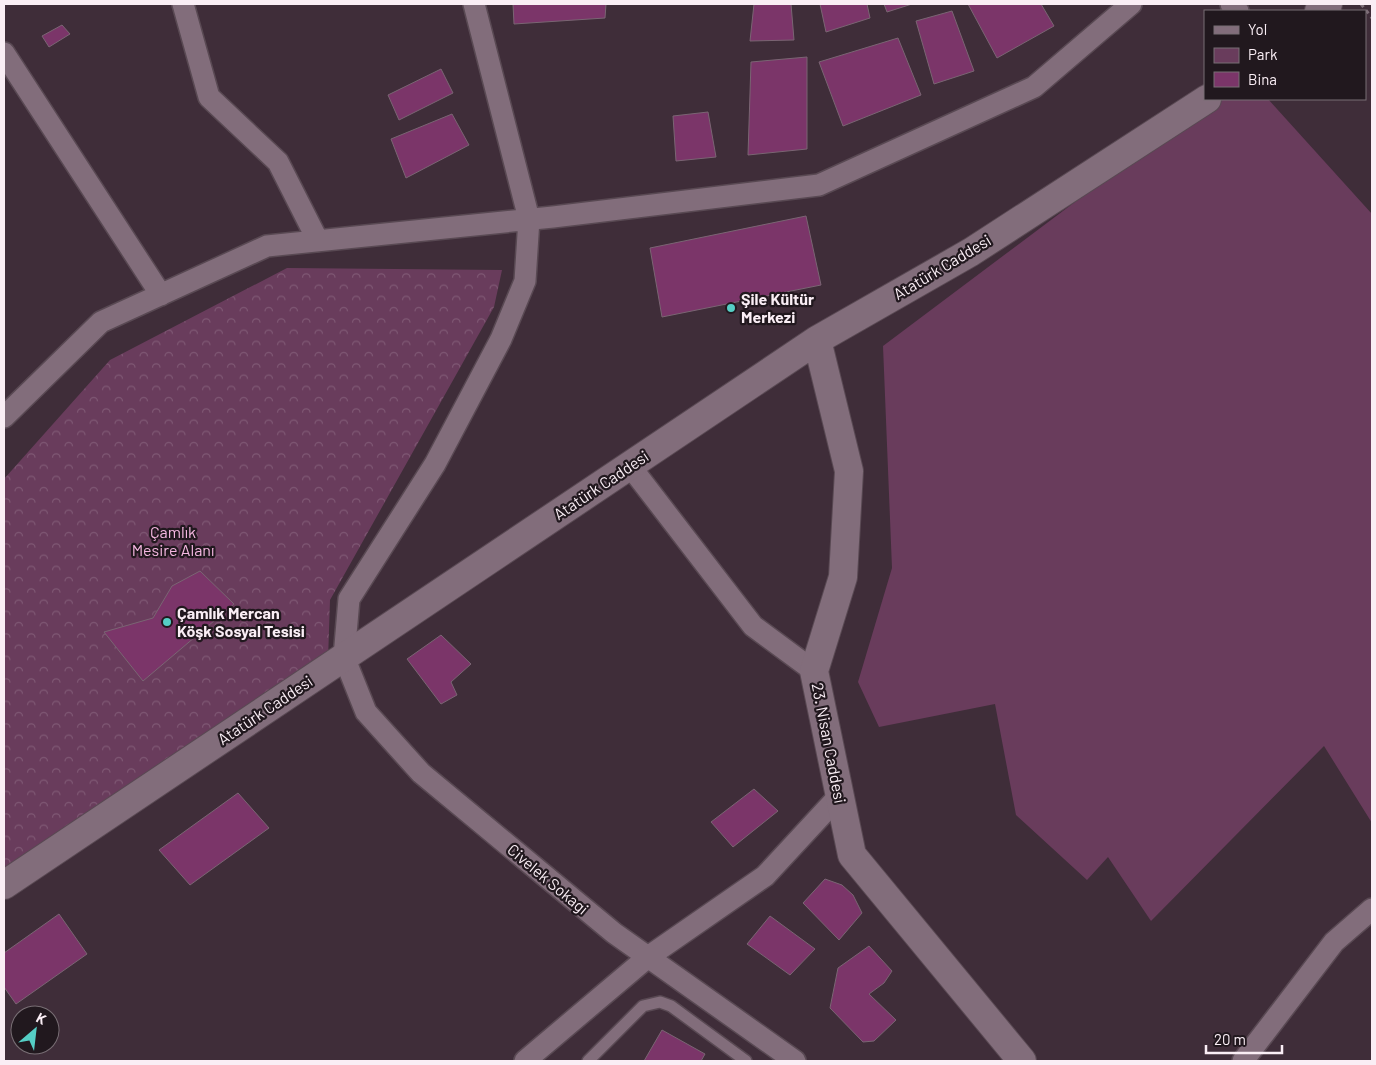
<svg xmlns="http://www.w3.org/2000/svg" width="1376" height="1065" viewBox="0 0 1376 1065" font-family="Barlow,sans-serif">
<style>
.green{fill:#693c5c}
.forest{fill:url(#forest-crowns)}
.building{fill:#7b3569;stroke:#7a6573}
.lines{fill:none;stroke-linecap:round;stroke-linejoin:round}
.service-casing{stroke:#594953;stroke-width:14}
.minor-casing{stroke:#594953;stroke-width:24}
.tertiary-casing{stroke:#594953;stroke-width:30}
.path{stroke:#7e6e78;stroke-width:3;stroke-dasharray:4 4;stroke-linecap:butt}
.service{stroke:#826d7b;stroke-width:11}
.minor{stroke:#826d7b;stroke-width:21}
.tertiary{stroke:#826d7b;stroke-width:28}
.poi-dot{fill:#55cec5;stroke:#21181e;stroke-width:2}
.labels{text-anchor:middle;stroke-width:4.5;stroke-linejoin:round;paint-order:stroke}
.street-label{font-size:16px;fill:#faeef5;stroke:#21181e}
.poi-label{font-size:16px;font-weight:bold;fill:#faeef5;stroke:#21181e;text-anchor:start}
.park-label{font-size:16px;fill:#f6b8e2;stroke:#21181e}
</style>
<defs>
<pattern id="forest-crowns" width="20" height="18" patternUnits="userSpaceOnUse" patternTransform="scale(1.25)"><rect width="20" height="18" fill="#693c5c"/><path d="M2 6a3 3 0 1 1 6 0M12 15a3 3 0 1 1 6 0" fill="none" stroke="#7f5874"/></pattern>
</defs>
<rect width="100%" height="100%" fill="#3f2d39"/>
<!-- green -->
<path class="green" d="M 1212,99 L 1268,99 L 1372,214 L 1372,823 L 1324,746 L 1151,921 L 1108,857 L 1087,880 L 1016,815 L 995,704 L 879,727 L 858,682 L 892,568 L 883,346 Z"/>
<!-- forest -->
<path class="forest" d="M 287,268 L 502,270 L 494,307 L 330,600 L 328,660 L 4,878 L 4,479 L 110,360 Z"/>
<!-- building -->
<path class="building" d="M 513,4 L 606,4 L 605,18 L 514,24 Z
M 754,4 L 791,4 L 794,40 L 750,41 Z
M 820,4 L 867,4 L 870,18 L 826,32 Z
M 884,4 L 912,4 L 887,12 Z
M 968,4 L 1041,4 L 1054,26 L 997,58 Z
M 952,11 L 974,71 L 934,84 L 916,21 Z
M 62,25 L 70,34 L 49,47 L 42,36 Z
M 898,38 L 921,95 L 843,126 L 819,62 Z
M 807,57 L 807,149 L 748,155 L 751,62 Z
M 441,69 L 453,93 L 399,120 L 388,95 Z
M 708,112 L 716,157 L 676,161 L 673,116 Z
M 452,114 L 469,145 L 406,178 L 391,139 Z
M 806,216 L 821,285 L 662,317 L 650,248 Z
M 200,571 L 234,604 L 143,681 L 104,632 L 153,618 L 172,586 Z
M 441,635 L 471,664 L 451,682 L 457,695 L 441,704 L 407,659 Z
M 754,789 L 778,811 L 733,847 L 711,822 Z
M 238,793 L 269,828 L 190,885 L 159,850 Z
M 825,879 L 842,885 L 853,895 L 862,913 L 839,940 L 803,903 Z
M 59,914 L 87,954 L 16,1004 L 4,987 L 4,953 Z
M 770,916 L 815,949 L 790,975 L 747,944 Z
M 869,946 L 892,971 L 884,983 L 869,994 L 896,1020 L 874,1041 L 863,1042 L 830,1008 L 838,968 Z
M 662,1030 L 705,1054 L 701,1061 L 644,1061 Z"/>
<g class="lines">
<!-- service casing -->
<g class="service-casing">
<path id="service" d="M 588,1061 L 643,1006 L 660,1002 L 671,1006 L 746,1061"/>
</g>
<!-- minor casing -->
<g class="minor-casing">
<path id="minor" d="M 183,4 L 209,97 L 278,162 L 318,241
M 474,4 L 529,219 L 525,281 L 501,339 L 435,464 L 349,599 L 344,657 L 366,712 L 421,773 L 614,933 L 795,1061
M 1231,4 L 1238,11
M 4,53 L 161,295
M 4,417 L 101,322 L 267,246 L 553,217 L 819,185 L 1034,87 L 1131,4
M 630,466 L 753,626 L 814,671
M 525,1061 L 648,957 L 765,876 L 840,795
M 1243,1061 L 1334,942 L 1372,909"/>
</g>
<!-- tertiary casing -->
<g class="tertiary-casing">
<path id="tertiary" d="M 1319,11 L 1328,4
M 817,340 L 849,471 L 843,577 L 814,671 L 852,855 L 1022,1061
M 4,885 L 817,340 L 971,252 L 1207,99"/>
</g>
<!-- path -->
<path class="path" d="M 1361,4 L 1372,18"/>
<!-- service -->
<use href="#service" class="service"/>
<!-- minor -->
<use href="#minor" class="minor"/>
<!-- tertiary -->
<use href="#tertiary" class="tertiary"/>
</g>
<!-- markers -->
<g class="poi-dot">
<circle cx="731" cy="308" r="5"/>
<circle cx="167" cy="622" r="5"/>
</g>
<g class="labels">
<!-- street labels -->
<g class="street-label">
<text transform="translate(942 267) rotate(-31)" y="6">Atatürk Caddesi</text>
<text transform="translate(601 485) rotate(-34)" y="6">Atatürk Caddesi</text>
<text transform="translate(265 710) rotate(-34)" y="6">Atatürk Caddesi</text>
<text transform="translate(829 743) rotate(79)" y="6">23. Nisan Caddesi</text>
<text transform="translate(548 879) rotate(40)" y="6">Civelek Sokagi</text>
</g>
<!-- poi labels -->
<g class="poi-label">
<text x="741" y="305">Şile Kültür<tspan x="741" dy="18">Merkezi</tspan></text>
<text x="177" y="619">Çamlık Mercan<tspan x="177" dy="18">Köşk Sosyal Tesisi</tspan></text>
</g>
<!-- park labels -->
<g class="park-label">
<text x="173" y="538">Çamlık<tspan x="173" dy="18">Mesire Alanı</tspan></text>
</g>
</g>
<!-- border -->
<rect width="1376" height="1065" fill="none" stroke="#faeef5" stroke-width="10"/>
<!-- legend -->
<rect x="1204" y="10" width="162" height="90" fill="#21181e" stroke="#786e74"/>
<rect x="1214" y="26" width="25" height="8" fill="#826d7b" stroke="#786e74"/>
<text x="1248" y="35" font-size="15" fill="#faeef5">Yol</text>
<rect x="1214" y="48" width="25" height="15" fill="#693c5c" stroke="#786e74"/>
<text x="1248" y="60" font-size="15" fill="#faeef5">Park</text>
<rect x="1214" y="72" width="25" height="15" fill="#7b3569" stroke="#786e74"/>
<text x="1248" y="85" font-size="15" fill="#faeef5">Bina</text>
<!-- north arrow -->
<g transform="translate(35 1030) rotate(28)"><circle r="24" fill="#21181e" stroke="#786e74"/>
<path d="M0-4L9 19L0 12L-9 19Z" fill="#55cec5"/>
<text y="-8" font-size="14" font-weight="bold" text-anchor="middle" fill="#faeef5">K</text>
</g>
<!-- scale -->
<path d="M1206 1045v8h76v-8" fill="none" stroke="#faeef5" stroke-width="2.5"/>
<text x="1214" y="1045" font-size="15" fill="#faeef5" stroke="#21181e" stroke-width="4" paint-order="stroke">20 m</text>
</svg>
